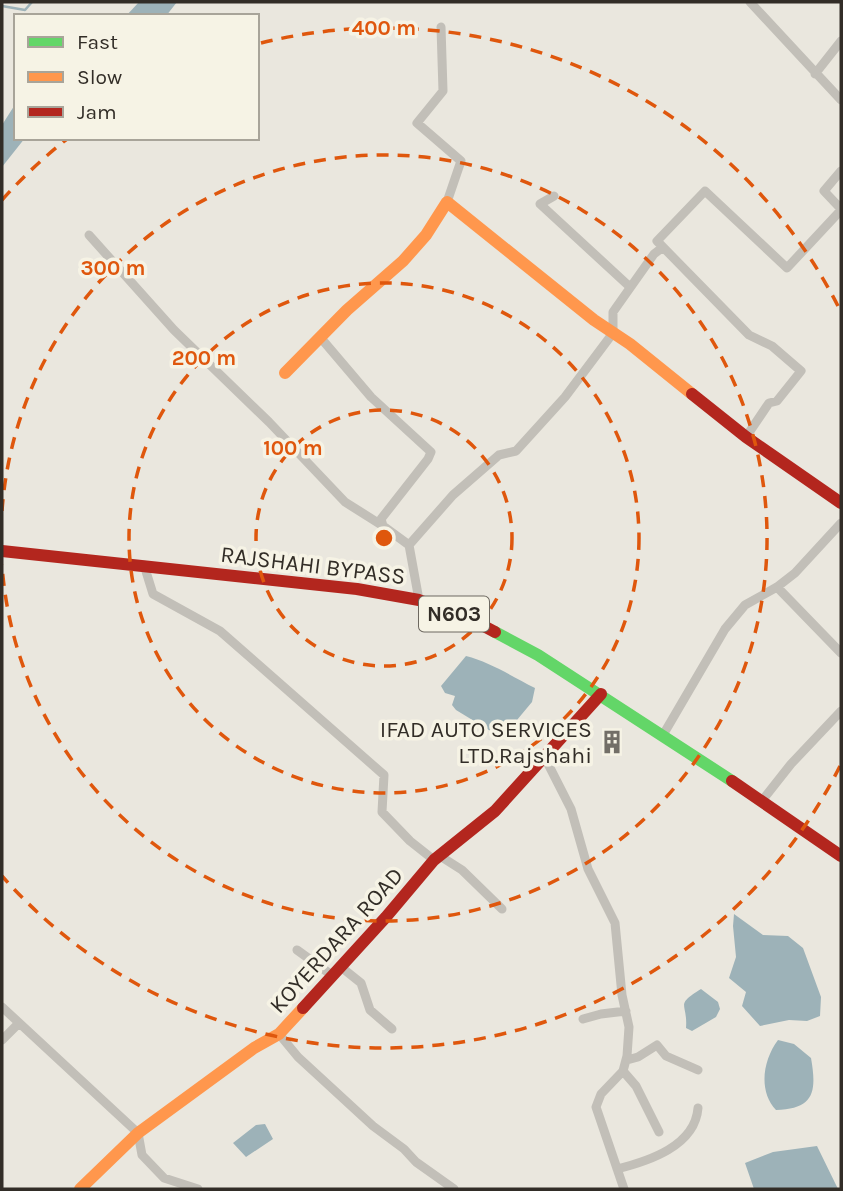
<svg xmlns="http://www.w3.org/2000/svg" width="843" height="1191" viewBox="0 0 843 1191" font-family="Karla,sans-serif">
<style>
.water{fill:#9db2b8}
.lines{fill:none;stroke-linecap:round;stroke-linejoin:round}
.stream{stroke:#9db2b8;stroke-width:2.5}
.street{stroke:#c2bfb8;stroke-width:9}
.fast{stroke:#63d668;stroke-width:12}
.slow{stroke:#ff974d;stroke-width:12}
.jam{stroke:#b3261e;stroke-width:12}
.ring{fill:none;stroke:#df570d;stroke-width:3.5;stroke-dasharray:12 9}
.labels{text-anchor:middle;stroke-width:7;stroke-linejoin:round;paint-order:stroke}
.shield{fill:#f6f3e5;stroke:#6d6860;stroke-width:2}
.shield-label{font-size:21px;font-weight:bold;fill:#322d27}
.street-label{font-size:23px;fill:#322d27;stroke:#f6f3e5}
.poi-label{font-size:23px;fill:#322d27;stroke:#f6f3e5;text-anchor:end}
.centre{fill:#df570d;stroke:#f6f3e5;stroke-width:3.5}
.ring-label{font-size:21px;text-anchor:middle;font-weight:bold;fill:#df570d;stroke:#f6f3e5;stroke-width:7;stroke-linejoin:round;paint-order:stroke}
</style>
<rect width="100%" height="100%" fill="#eae7de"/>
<!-- water -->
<path class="water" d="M 139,2 L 177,2 L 166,16 L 126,16 Z
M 16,103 L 16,138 L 25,138 L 2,167 L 2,125 Z
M 466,656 C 490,662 513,677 535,688 L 532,702 L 502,738 L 456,710 L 452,705 L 455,696 L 445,693 L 441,686 Z
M 734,914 L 763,935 L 788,936 L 803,948 L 821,997 L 820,1016 L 807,1021 L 789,1020 L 760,1026 L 742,1006 L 746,992 L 729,978 L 736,957 L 733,926 Z
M 701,989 L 718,1002 L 720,1009 L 716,1017 L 692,1031 L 686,1028 C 688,1002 674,1006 701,989 Z
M 778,1040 L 794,1044 L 811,1058 C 817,1092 814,1109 776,1110 C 758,1091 763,1060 778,1040 Z
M 265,1124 L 273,1139 L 246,1157 L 233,1143 L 256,1125 Z
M 817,1146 L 838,1189 L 754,1189 L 745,1163 L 773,1152 Z"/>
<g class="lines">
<!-- stream -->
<path class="stream" d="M 2,6 L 25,10 L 32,2"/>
<!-- street -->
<path class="street" d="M 750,2 L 841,100
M 441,27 L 443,91 L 417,123 L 461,161 L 447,202
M 815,74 L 841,41
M 841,171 L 824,191 L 841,209
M 554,196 L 540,204 L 630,287
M 89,235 L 174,330 L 269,422 L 345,502 L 383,526
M 320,337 L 371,397 L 431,452 L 428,459 L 381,519 L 383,526 L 409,545
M 746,437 L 769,403 L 777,401 L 801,371 L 772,346 L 749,335 L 657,241 L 705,191 L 787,268 L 841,210
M 144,565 L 153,594 L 220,631 L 384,775 L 382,812 L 410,841 L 434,860
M 777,587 L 841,653
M 419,600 L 409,545 L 453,495 L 499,455 L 516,451 L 565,397 L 613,333 L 613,312 L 654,254 L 663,247
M 663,735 L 725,629 L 745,605 L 777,587 L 795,573 L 841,523
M 544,756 L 571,809 L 588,869 L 615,923 L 622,995 L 629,1027 L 627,1056 L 623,1071 L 601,1094 L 596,1107 L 624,1189
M 761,802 L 791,764 L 841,711
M 440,856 L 462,870 L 502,909
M 297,950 L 333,976
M 341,967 L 361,983 L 370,1010 L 392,1029
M 2,1007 L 138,1133 L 142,1155 L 164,1178 L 198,1189
M 583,1019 L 601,1014 L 626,1011
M 279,1034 L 298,1057 L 373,1126 L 404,1149 L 416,1162 L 454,1189
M 2,1040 L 19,1023
M 627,1060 L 638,1057 L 657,1045 L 666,1056 L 698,1070
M 623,1071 L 636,1086 L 659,1132
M 617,1169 C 649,1161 695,1146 698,1108"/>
<!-- fast -->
<path class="fast" d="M 495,632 L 538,655 L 732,781"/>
<!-- slow -->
<path class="slow" d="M 285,373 L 347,310 L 403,261 L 426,235 L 447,202 L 594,320 L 630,344 L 692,394
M 80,1189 L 138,1133 L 254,1048 L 279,1034 L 303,1008"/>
<!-- jam -->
<path class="jam" d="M 692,394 L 746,437 L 841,503
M 2,551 L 357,589 L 419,600 L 478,623 L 495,632
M 732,781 L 841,856
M 303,1008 L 386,917 L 434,860 L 495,811 L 601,694"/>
</g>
<!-- distance rings -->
<g class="ring">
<circle cx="384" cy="538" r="128"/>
<circle cx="384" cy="538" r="255"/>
<path d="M2 511A383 383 0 1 1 2 565"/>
<path d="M840 766A510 510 0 0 1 2 876M2 200A510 510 0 0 1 67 139M261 43A510 510 0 0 1 840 310"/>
</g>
<!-- icons -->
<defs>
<g id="building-bare" transform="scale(1.89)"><path d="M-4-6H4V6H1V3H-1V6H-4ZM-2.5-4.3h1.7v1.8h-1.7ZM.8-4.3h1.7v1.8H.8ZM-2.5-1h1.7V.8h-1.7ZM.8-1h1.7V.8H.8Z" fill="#726e67" stroke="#f6f3e5" stroke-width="2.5" paint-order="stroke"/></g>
</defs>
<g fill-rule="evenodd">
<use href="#building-bare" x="612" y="742"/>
</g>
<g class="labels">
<!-- shield labels -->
<rect class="shield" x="419" y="596.5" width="70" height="35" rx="5"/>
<g class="shield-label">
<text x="454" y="621">N603</text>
</g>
<!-- street labels -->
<g class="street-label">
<text transform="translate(313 565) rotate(7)" y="8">RAJSHAHI BYPASS</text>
<text transform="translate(336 940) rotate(-48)" y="8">KOYERDARA ROAD</text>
</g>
<!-- poi labels -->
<g class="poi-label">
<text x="592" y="737">IFAD AUTO SERVICES<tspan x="592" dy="26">LTD.Rajshahi</tspan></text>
</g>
</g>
<circle cx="384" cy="538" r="10" class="centre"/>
<g class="ring-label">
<text x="384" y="35">400 m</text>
<text x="113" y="275">300 m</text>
<text x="204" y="365">200 m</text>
<text x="293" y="455">100 m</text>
</g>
<!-- border -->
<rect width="843" height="1191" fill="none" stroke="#322d27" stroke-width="7"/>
<!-- legend -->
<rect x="14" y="14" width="245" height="126" fill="#f6f3e5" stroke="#a8a499" stroke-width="2"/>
<rect x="28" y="37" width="35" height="10" fill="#63d668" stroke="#a8a499" stroke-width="2"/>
<text x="77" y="49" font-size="21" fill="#322d27">Fast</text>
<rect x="28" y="72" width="35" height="10" fill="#ff974d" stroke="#a8a499" stroke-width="2"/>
<text x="77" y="84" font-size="21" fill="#322d27">Slow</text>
<rect x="28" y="107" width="35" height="10" fill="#b3261e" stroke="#a8a499" stroke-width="2"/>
<text x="77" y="119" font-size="21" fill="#322d27">Jam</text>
</svg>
